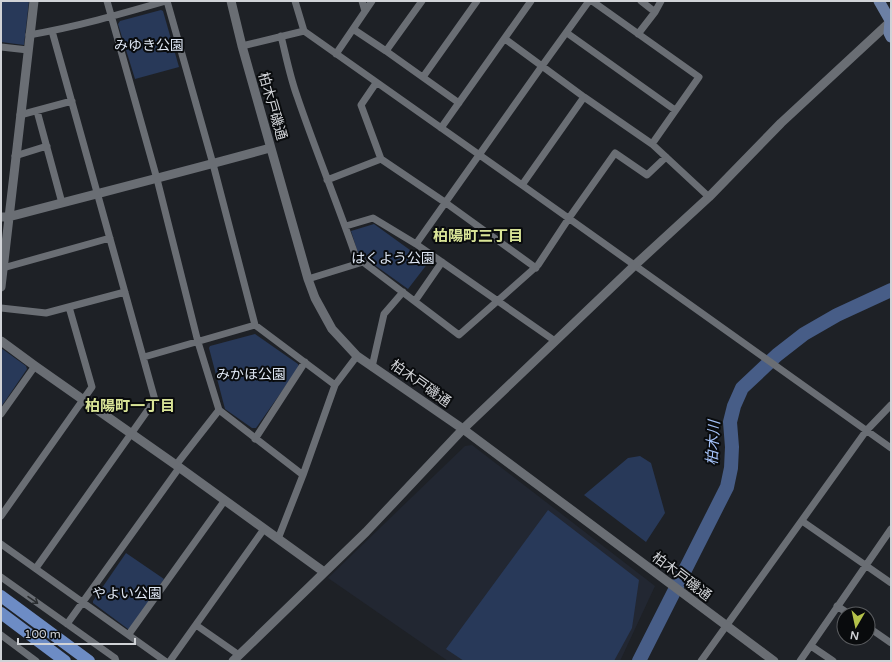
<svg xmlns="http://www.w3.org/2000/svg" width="892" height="662" viewBox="0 0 892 662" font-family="'Varela Round','Noto Sans JP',sans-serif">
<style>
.built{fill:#222732}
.green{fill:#283959}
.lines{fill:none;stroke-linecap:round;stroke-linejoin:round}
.river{stroke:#475d87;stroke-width:14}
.street{stroke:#6a6e74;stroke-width:7}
.secondary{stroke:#6a6e74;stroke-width:9}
.primary{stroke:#6c80a5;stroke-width:11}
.highway{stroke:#6d8cc5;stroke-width:12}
.oneway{stroke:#2b2e31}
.labels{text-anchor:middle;stroke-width:4;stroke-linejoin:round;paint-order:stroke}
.park-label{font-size:14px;fill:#dde5f2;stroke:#090b0d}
.street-label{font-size:14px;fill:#d1d3d7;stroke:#090b0d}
.neighbourhood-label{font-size:15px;font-weight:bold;fill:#d9e497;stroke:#090b0d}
.water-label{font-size:15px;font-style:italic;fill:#a5c2f8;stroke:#090b0d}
</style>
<rect width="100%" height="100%" fill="#1e2126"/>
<!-- built -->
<path class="built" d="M 472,445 L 655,586 L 620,661 L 448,661 L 328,578 L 465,446 Z"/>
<!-- green -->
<path class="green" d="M 1,1 L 29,1 L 24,45 L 1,42 Z
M 161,10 L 163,11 L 179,67 L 135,79 L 118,24 L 120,21 Z
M 374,224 L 428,263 L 408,289 L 358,253 L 351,231 Z
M 255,334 L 298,364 L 299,367 L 256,428 L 252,428 L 225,409 L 209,348 L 210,346 Z
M 1,348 L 26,366 L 27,369 L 1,407 Z
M 640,456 L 651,463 L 665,513 L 646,542 L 584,495 L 628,458 Z
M 548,510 L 639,580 L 632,628 L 614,661 L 464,661 L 446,649 Z
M 126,553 L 164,579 L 130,629 L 128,629 L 93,603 L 93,601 Z"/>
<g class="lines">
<!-- river -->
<path class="river" d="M 639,661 L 727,487 L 731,468 L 732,447 L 730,422 L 734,406 L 742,388 L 777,355 L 804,334 L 837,315 L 891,290"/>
<!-- street -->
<path class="street" d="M 107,1 L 157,179 L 198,342 L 219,410 L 303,475
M 167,1 L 213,164 L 255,325 L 335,385 L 303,475 L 278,539
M 295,1 L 304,31
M 362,1 L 365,11
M 592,1 L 699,77 L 652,144
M 641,1 L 655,12
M 353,29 L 386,51 L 459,103
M 567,33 L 675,110
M 638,34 L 655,12 L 661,1
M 29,35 C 76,27 121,14 166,1
M 281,36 C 286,56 290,77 297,96 C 316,152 339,207 358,263
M 505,39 L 584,97 L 652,144 L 709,197
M 242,46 L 304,31 L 522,185 L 891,448
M 1,47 L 28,50
M 386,51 L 422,1
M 336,54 L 372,1
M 423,77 L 477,1
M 376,83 L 361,105 L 381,159 L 446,203 L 536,268
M 37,111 L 62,203
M 20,115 L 72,101
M 441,128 L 531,1
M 15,156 L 47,146
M 327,180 L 381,159
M 522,185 L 584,97
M 346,226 L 373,218 L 416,244 L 555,341
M 416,244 L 542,66 L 589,1
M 3,268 L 110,238
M 308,279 L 363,262 L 459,335 L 538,265 L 569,218 L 615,153 L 647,175 L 666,157
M 415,301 L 442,262
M 1,308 L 46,313 L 125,292
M 144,357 L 255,325
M 372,367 L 384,314 L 403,292
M 335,385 L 357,356
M 1,414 L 35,366
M 255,439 L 305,362
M 176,465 L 219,410
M 1,516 L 92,387 L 69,307
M 802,521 L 891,583
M 1,544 L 165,661
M 36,568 L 155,400 L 52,31
M 1,577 L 115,658 L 116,661
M 837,606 L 849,614
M 67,624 L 179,468
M 196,625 L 239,655
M 868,627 L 891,643
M 129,634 L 225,500
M 1,635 L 36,661
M 811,646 L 833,661
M 170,661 L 264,529
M 701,661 L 866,431 L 891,405
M 800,661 L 891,529"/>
<!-- secondary -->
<path class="secondary" d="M 231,1 L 242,46 L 308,279 L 315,298 L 332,329 L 357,356 L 463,429 L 774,661
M 1,217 L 8,217 C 95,194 183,172 270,148
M 1,287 L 34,1
M 1,341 L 35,366 L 176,465 L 324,572
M 233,661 L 366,532 L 463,429 L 635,265 L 709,197 L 781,123 L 891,21"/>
<!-- primary -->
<path class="primary" d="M 879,1 L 891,22
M 890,21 L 889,33 L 891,37"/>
<!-- highway -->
<path class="highway" d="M 1,596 L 89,661
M 1,613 L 65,661"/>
</g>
<!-- one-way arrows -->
<defs><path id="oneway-shaft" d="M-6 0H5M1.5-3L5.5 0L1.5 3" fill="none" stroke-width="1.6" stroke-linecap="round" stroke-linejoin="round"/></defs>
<use class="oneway" href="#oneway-shaft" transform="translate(33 600) rotate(35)"/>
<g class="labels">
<!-- park labels -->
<g class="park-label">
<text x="149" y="50">みゆき公園</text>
<text x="393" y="263">はくよう公園</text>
<text x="251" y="379">みかほ公園</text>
<text x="127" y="598">やよい公園</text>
</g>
<!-- street labels -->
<g class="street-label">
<text transform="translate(273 106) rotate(74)" y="5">柏木戸磯通</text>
<text transform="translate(421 383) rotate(35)" y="5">柏木戸磯通</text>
<text transform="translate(682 576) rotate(37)" y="5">柏木戸磯通</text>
</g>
<!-- neighbourhood labels -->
<g class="neighbourhood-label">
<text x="478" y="241">柏陽町三丁目</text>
<text x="130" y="411">柏陽町一丁目</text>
</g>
<!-- water labels -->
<g class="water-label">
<text transform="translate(713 443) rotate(-87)" y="5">柏木川</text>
</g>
</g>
<!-- border -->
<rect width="892" height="662" fill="none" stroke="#d1d3d7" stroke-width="4"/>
<!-- north arrow -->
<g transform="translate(856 626) rotate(189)"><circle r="19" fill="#090b0d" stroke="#595b5e"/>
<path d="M0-3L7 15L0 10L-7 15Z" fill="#b4c24a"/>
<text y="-6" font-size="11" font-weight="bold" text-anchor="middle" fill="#d1d3d7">N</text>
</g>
<!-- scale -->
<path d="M18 638v6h117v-6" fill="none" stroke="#d1d3d7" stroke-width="2"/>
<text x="24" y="638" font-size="12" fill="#d1d3d7" stroke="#090b0d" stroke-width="3" paint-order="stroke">100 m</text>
</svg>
